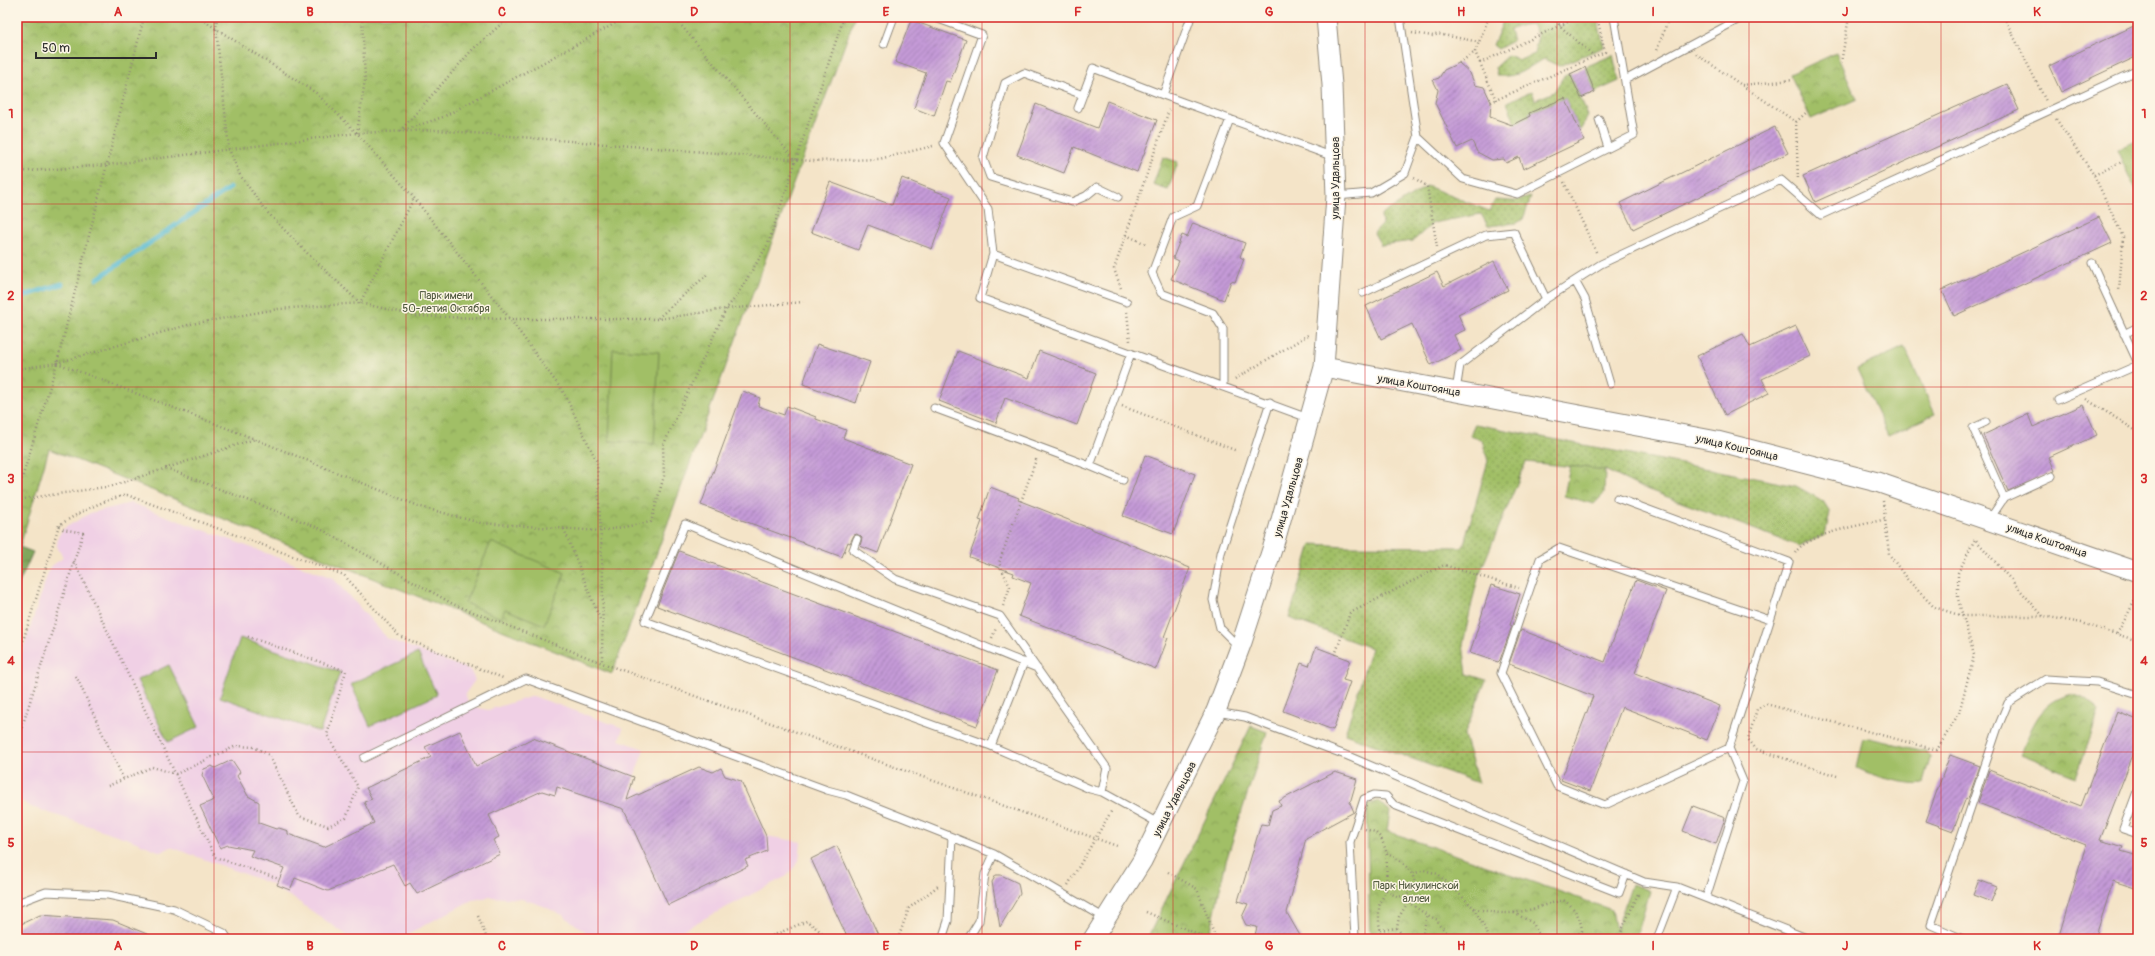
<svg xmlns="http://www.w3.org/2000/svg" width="2155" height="956" viewBox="0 0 2155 956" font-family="Pangolin,sans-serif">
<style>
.built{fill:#f0d0e5}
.grass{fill:url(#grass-dots);stroke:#667548}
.forest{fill:url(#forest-crowns);stroke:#566843}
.park{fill:url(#park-crowns);stroke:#667548}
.garden{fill:#a1bf66;stroke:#667548}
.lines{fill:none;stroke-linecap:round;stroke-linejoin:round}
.stream{stroke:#52b9d1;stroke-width:5}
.building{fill:url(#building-hatch)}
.lane-casing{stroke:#90887a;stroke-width:9}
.secondary-casing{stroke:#90887a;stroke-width:21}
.path{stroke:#90887a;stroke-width:2.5;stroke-dasharray:1 3;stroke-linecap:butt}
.lane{stroke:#fff;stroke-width:7}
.secondary{stroke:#fff;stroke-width:19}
.grid{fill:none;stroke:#d62828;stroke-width:1;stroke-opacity:0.55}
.labels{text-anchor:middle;stroke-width:3;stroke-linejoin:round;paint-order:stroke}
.street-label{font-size:11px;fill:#2b2b2b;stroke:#fcf5e5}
.park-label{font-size:11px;fill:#4e573d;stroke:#fcf5e5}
.neatline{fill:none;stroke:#d62828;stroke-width:1.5}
.grid-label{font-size:13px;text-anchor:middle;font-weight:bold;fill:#d62828}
</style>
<defs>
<pattern id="grass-dots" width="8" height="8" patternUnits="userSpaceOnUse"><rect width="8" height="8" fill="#a1bf66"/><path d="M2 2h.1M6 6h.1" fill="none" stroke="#839b54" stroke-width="1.8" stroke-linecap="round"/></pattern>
<pattern id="forest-crowns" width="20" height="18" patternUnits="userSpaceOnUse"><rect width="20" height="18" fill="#80a65b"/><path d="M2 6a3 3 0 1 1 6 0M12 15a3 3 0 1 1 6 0" fill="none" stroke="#69874b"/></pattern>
<pattern id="park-crowns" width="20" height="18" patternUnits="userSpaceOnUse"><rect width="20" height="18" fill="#a1bf66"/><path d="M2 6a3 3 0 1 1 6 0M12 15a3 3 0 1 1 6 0" fill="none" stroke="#839b54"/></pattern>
<pattern id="building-hatch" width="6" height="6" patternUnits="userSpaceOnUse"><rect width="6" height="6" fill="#c49ad7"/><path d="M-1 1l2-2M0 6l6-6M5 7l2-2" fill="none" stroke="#9f7eaf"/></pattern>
</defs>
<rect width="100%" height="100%" fill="#fcf5e5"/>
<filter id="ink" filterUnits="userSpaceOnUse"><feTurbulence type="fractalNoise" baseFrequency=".025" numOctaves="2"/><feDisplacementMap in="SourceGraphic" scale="8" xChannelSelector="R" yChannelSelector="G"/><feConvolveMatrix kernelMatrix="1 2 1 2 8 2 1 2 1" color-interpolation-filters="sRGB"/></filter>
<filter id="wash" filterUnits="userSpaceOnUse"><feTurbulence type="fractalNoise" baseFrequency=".012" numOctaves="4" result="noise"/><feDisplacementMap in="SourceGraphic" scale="16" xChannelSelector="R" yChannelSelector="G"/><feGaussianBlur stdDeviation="0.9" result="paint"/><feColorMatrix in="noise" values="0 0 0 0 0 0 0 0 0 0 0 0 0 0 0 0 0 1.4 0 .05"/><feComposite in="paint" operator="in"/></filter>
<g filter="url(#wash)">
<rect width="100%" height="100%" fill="#f4e4c8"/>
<!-- built -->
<path class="built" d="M 131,503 L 333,578 L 388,639 L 470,670 L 475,680 L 465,694 L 470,706 L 488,710 L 533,696 L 623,728 L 619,740 L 644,749 L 631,786 L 645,792 L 699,767 L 713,772 L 721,768 L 725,776 L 741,781 L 766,836 L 801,842 L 799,861 L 787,876 L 665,939 L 595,939 L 563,915 L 538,904 L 522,899 L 490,897 L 472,900 L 402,937 L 391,939 L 365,939 L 348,936 L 293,898 L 274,888 L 271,884 L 171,847 L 161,852 L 129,839 L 31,807 L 17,798 L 17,668 L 50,567 L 63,558 L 57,546 L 58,537 L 63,529 L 90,513 Z"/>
<!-- grass -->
<path class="grass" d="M 1505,17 L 1568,17 L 1557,22 L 1560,26 L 1578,17 L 1597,17 L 1604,47 L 1559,66 L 1544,59 C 1525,68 1520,78 1497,76 L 1495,67 L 1508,55 L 1520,60 L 1534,54 L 1538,36 L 1532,24 L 1522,25 L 1510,30 L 1513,41 L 1498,49 L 1493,45 Z
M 1613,55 L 1619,81 L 1595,92 L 1585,67 Z
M 1570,73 L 1588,116 L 1580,131 L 1565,98 L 1529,113 L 1530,116 L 1516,126 L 1507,102 L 1532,91 L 1535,100 L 1554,92 L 1563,77 Z
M 1427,186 L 1489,211 L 1495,200 L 1514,201 L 1531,197 L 1523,219 L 1517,223 L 1488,226 L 1481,214 L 1433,223 L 1413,241 L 1381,245 L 1374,233 L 1382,224 L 1381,215 Z
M 1475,424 L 1796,486 L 1823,501 L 1830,512 L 1825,535 L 1799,546 L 1638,486 L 1605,470 L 1526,462 L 1479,575 L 1473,598 L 1463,644 L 1467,674 L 1486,680 L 1464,735 L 1478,783 L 1345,734 L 1371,648 L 1289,618 L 1311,544 L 1348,546 L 1463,547 L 1488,461 L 1482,440 L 1470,436 Z"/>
<!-- forest -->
<path class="forest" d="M 17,546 L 33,552 L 17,588 Z"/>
<!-- park -->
<path class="park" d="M 17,17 L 855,17 L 612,674 L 49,449 L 17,556 Z
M 1836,53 L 1857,99 L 1811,119 L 1790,74 Z
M 2138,140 L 2138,196 L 2117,150 Z
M 1163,157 L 1178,162 L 1168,190 L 1153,185 Z
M 1570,466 L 1605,470 L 1604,494 L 1594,504 L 1564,496 Z
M 2074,694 C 2086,697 2093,702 2099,713 L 2076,777 L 2021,755 C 2031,727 2041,699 2074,694 Z
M 1251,726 L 1267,732 L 1226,861 L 1209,939 L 1147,939 Z
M 1378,801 L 1390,811 L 1387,831 L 1612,910 L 1616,931 L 1632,884 L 1650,891 L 1636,939 L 1370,939 L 1367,805 Z"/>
<!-- garden -->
<path class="garden" d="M 1904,347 L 1935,414 L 1888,436 L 1857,369 Z
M 613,349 L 659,352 L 654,444 L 609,441 Z
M 491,542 L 565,573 L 544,625 L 505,609 L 501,618 L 465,603 Z
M 240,638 L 340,672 L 320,732 L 220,697 Z
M 418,653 L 437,695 L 370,726 L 351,684 Z
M 169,665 L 199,727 L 168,742 L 137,680 Z
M 1869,738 L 1925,751 L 1930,756 L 1930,759 L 1923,783 C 1910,786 1867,775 1856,767 L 1862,742 L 1863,739 Z"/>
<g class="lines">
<!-- stream -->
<path class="stream" d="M 97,279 L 230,188
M 17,298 L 62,284"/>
</g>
<g id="blocks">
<!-- building -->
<path class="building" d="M 911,20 L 966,40 L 950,82 L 946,81 L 934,116 L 914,108 L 926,73 L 895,62 Z
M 2138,24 L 2138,56 L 2061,92 L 2049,66 Z
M 1459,63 L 1470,73 L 1475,85 L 1484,87 L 1491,102 L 1490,117 L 1512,125 L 1530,116 L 1529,113 L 1565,98 L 1584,140 L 1523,169 L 1519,157 L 1506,163 L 1504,159 L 1492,160 L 1477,152 L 1472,141 L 1457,148 L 1435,103 L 1438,90 L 1433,80 L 1439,78 L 1444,70 Z
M 1585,67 L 1595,92 L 1581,98 L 1570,74 Z
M 2007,84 L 2019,110 L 1815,202 L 1803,176 Z
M 1107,101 L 1157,120 L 1137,172 L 1074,147 L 1064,173 L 1017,155 L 1036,104 L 1097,128 Z
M 1775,127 L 1788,153 L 1633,229 L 1620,203 Z
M 902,178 L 951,197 L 932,249 L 868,225 L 858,250 L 811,232 L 830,182 L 892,205 Z
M 2099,217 L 2112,243 L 1954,316 L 1942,290 Z
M 1193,223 L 1245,243 L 1240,257 L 1244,259 L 1235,282 L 1231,281 L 1224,300 L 1171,279 L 1179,261 L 1173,258 L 1182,235 L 1187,237 Z
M 1494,261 L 1508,290 L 1458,314 L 1465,330 L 1454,335 L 1461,350 L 1431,365 L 1412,324 L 1381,339 L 1366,306 L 1437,272 L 1444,286 Z
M 1796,326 L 1810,356 L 1762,379 L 1769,393 L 1725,415 L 1697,356 L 1743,334 L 1750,347 Z
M 817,344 L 870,362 L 856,403 L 803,384 Z
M 958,351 L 1029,378 L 1039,351 L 1096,373 L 1077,425 L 1005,398 L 996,423 L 939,401 Z
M 743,391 L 760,398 L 758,406 L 784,415 L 787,406 L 816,417 L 816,419 L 846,430 L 843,438 L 911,464 L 878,553 L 860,546 L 862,538 L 857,534 L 854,535 L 850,543 L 848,542 L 842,557 L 701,505 Z
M 2083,405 L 2097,435 L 2049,457 L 2055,471 L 2008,491 L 1983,435 L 2028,414 L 2033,427 Z
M 1145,455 L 1195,474 L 1173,534 L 1123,516 Z
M 990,487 L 1019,498 L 1018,500 L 1190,568 L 1164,637 L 1168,638 L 1156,669 L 1019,616 L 1031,583 L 1013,576 L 1014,573 L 969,557 L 982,521 L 979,520 Z
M 679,551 L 998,670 L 977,726 L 657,606 Z
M 1636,580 L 1666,591 L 1635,673 L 1720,706 L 1707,740 L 1622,707 L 1590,791 L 1561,780 L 1593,696 L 1509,664 L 1521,630 L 1605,662 Z
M 1491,585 L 1520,594 L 1510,625 L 1512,626 L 1500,660 L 1498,662 L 1470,653 Z
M 1316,647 L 1350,660 L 1343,680 L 1350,682 L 1333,730 L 1283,711 L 1301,663 L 1309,666 Z
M 2117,712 L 2138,720 L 2138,742 L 2100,840 L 2123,847 L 2121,851 L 2138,856 L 2138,889 L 2113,881 L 2095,939 L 2058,939 L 2086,845 L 1978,803 L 1989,770 L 2081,806 Z
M 460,731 L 476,766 L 533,738 L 634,777 L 627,800 L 699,767 L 713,772 L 721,768 L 725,776 L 741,781 L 766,836 L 767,851 L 745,860 L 748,866 L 668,905 L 624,809 L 557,787 L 555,795 L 542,791 L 489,815 L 499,837 L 493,840 L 500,854 L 417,894 L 410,883 L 405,886 L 393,864 L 328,891 L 295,878 L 290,890 L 277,885 L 284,868 L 250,856 L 253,850 L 228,845 L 220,848 L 200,806 L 214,800 L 202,775 L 204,769 L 212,766 L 215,768 L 232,760 L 240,772 L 237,776 L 248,796 L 259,802 L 259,823 L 276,829 L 279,828 L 288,831 L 288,834 L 324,847 L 374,823 L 364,802 L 372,799 L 366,788 L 431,757 L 425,747 Z
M 1950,755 L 1980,766 L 1968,799 L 1966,798 L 1953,831 L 1926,821 Z
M 1335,772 L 1357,779 L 1350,803 L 1354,812 L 1306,838 L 1287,913 L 1302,939 L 1254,939 L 1257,927 L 1246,925 L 1242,917 L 1248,904 L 1238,901 L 1261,824 L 1268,825 L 1272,810 L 1281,806 L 1279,801 Z
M 1693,806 L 1725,818 L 1716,844 L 1683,831 Z
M 837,846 L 880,939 L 848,939 L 811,859 Z
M 996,875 L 1001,875 L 1018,883 L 1020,894 L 1000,927 L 992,882 Z
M 1979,880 L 1997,887 L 1991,902 L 1973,895 Z
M 40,915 L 113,920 L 159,939 L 17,939 L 17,926 Z"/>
</g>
</g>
<g filter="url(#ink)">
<use href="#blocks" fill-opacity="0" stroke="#90887a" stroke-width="1"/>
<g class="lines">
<!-- lane casing -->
<g class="lane-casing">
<path id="lane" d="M 933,17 L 982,35 L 944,143 L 988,209 L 993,254 L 980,298 L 1308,418
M 1191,17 L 1163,95 L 1334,157
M 1400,17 L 1418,137 L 1463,179 L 1517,194 L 1634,135 L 1614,17
M 884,44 L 894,17
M 1625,80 L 1743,17
M 1083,95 L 1024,73 L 1005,83 L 983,158 L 990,177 L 1072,202 L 1086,196 L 1097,187 L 1118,197
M 1078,108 L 1093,68 L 1163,95
M 1599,119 L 1608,148
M 1336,196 L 1371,193 L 1405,173 L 1418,137
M 993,254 L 1127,302
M 2092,263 L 2138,363
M 1575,281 L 1585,299 L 1610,384
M 1363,293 L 1486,235 L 1514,232 L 1546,299
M 2124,334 L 2138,327
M 1223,386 L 1223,329 L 1213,313 L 1161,293 L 1152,273 L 1173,217 L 1197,206 L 1230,119
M 1456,391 L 1460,365 L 1546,299 L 1601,264 L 1781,180 L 1821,215 L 2138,70
M 2058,400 L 2138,365
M 934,408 L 1090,466 L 1131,353
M 1986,422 L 1973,428 L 2004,498 L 1989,520
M 1090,466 L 1123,480
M 1617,498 L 1789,562 L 1729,748 L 1605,805 L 1557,786 L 1501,673 L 1540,559 L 1559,548 L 1770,620
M 2004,498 L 2052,476
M 857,539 L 853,550 L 895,579 L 1000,616 L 1107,768 L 1102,792
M 1239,647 L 1220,628 L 1213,600 L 1221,553 L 1270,402
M 1037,668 L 685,524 L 645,621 L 991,746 L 1090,789 L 1102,792 L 1160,824
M 1217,712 L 1245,717 L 1348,756 L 1644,882 L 1677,887 L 1809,939
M 991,746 L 1024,662
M 364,758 L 526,679 L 827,790 L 846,795 L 952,837 L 948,921 L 942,939
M 2138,789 L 2123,829 L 2138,834
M 952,837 L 994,854
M 1706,898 L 1743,781 L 1729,748
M 17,903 L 46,892 L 108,895 L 174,909 L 224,933 L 228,939
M 1355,938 L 1350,842 L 1364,799 L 1374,795 L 1386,796 L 1394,805 L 1619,893 L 1626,874
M 968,939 L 979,921 L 985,874 L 994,854 L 1105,918
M 1657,939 L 1677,887
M 1963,939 L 1931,925 L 1998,727 L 2008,703 L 2046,679 L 2097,682 L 2138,695"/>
</g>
<!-- secondary casing -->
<g class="secondary-casing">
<path id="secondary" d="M 1324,367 L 1717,441 L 1877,482 L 2138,572
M 1093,939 L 1142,861 L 1216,711 L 1242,642 L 1277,534 L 1324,367 L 1336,196 L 1332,85 L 1326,17"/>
</g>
<!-- path -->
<path class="path" d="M 198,17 L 316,93 L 357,133 L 414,198 L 510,319 L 564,393 L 597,462 L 603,578 L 602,663
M 217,17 L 216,28 L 229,149 L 240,175 L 267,212 L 309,255 L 360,303 L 414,198
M 674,17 L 795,160
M 1554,17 L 1560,26 L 1594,56
M 2004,17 L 2046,101
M 1412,33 L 1433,36 L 1438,34 L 1479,42
M 1657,50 L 1669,17
M 1696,54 L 1796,122 L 1798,181
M 1459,63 L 1475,52
M 1480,63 L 1475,52 L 1489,17
M 1841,63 L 1849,17
M 1742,85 L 1793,80
M 1496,100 L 1480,63 L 1578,17
M 1491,102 L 1605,52 L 1597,17
M 2056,119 L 2094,175 L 2123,237 L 2119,292
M 1796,122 L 1808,111
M 404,130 L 443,117 L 627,17
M 400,131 L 472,50 L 509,17
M 357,133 L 365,80 L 362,17
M 17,172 L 106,165 L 357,133 L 436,130 L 813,161 L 879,159 L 933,146
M 2094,175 L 2122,162
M 1414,178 L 1427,186 L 1437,247
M 1564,182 L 1597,254
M 1126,235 L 1146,244
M 1121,288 L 1114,269 L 1169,110
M 1127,312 L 1130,341
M 658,318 L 709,273
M 57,363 L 255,439 L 421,507 L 481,523 L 601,531 L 651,522 L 664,476 L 663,446 L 726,309 L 736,297 L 768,244 L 844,17
M 17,369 L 57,363 L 191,324 L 278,309 L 360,303 L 417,316 L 510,319 L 658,319 L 726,309 L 803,302
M 1235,379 L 1308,335
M 2086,399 L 2138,432
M 1122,406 L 1237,451
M 166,468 L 319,528 L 453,604 L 602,663 L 1117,846
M 17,495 L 57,363 L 144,17
M 17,500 L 112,486 L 255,439
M 1883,501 L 1889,554 L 1907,579 L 1934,607 L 1962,616 L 2043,616 L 2082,623 L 2138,641
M 564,529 L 601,622
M 1795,553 C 1807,533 1864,525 1886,519
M 74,561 L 215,857 L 279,879
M 1003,606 L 1010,587 L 999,563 L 1037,457
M 2117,634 L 2138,595
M 992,638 L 996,628
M 1335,655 L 1350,613 L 1444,565 L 1519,588
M 17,660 L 59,525 C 81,512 102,500 127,495 L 344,575 L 399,636 L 503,678
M 76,676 L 124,780
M 17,743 L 83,533 L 63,529 L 59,525
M 1837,776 L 1756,749 L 1748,739 L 1757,709 L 1766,704 L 1937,750 L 1959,713 L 1974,655 L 1958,599 L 1958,573 L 1975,539 L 2043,616
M 108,786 L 152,767 L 176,774 L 236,746 L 254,747 L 269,755 L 299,816 L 328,826 L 346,818 L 358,787 L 327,735 L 346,671 L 246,636
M 1365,829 L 1375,832 L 1381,838 L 1387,853 L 1386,890 L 1379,906 L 1379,923 L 1382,939
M 1168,872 L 1197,889 L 1216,939
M 1413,874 L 1424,870 L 1438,874 L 1474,908 L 1485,929 L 1488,939
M 1068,885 L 1112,810
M 1386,890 L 1397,897 C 1433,892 1406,860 1387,853
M 1408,902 L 1427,915
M 1474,908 C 1514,919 1525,910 1563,900 C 1574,906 1581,918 1582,931 L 1573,939
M 1146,912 L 1209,939
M 1514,913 L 1533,923 L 1541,939
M 478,916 L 487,939
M 1397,928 L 1402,935 L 1408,939
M 1380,930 L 1397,928 L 1399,917 L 1408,902 L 1406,896
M 765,939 L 807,921 L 830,939
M 898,939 L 909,908 L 938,886
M 1192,939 L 1194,933
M 1428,939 L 1423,933 L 1427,915 L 1438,920 L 1439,925 L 1455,939
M 1618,939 L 1639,892"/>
<!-- lane -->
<use href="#lane" class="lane"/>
<!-- secondary -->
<use href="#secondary" class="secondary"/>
</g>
</g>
<!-- grid -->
<path class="grid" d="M 214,17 L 214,939M 406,17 L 406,939M 598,17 L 598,939M 790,17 L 790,939M 982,17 L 982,939M 1173,17 L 1173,939M 1365,17 L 1365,939M 1557,17 L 1557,939M 1749,17 L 1749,939M 1941,17 L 1941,939M 17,204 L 2138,204M 17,387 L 2138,387M 17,569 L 2138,569M 17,752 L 2138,752"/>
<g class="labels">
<!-- street labels -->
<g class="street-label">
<text transform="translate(1335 178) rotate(-90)" y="4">улица Удальцова</text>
<text transform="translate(1419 385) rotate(10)" y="4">улица Коштоянца</text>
<text transform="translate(1737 447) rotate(13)" y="4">улица Коштоянца</text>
<text transform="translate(1288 497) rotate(-74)" y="4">улица Удальцова</text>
<text transform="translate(2047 540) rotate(19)" y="4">улица Коштоянца</text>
<text transform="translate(1174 799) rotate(-63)" y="4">улица Удальцова</text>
</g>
<!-- park labels -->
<g class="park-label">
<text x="446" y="299">Парк имени<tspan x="446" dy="13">50-летия Октября</tspan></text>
<text x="1416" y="889">Парк Никулинской<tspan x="1416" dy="13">аллеи</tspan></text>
</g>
</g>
<!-- margin -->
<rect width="2155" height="956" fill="none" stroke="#fcf5e5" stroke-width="44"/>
<!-- scale -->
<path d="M36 52v6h120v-6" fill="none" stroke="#2b2b2b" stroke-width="2"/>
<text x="42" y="52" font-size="12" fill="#2b2b2b" stroke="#fcf5e5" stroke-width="3" paint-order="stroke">50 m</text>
<rect x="22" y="22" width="2111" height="912" class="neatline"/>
<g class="grid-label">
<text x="118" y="16">A</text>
<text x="310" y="16">B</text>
<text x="502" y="16">C</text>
<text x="694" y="16">D</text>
<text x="886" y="16">E</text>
<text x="1078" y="16">F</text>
<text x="1269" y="16">G</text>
<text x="1461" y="16">H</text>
<text x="1653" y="16">I</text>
<text x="1845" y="16">J</text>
<text x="2037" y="16">K</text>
<text x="11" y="118">1</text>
<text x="2144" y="118">1</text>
<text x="11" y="300">2</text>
<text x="2144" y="300">2</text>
<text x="11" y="483">3</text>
<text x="2144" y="483">3</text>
<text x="11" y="665">4</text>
<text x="2144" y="665">4</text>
<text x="11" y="847">5</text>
<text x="2144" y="847">5</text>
<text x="118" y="950">A</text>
<text x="310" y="950">B</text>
<text x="502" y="950">C</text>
<text x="694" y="950">D</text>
<text x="886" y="950">E</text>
<text x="1078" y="950">F</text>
<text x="1269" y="950">G</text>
<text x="1461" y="950">H</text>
<text x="1653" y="950">I</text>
<text x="1845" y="950">J</text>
<text x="2037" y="950">K</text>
</g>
</svg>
